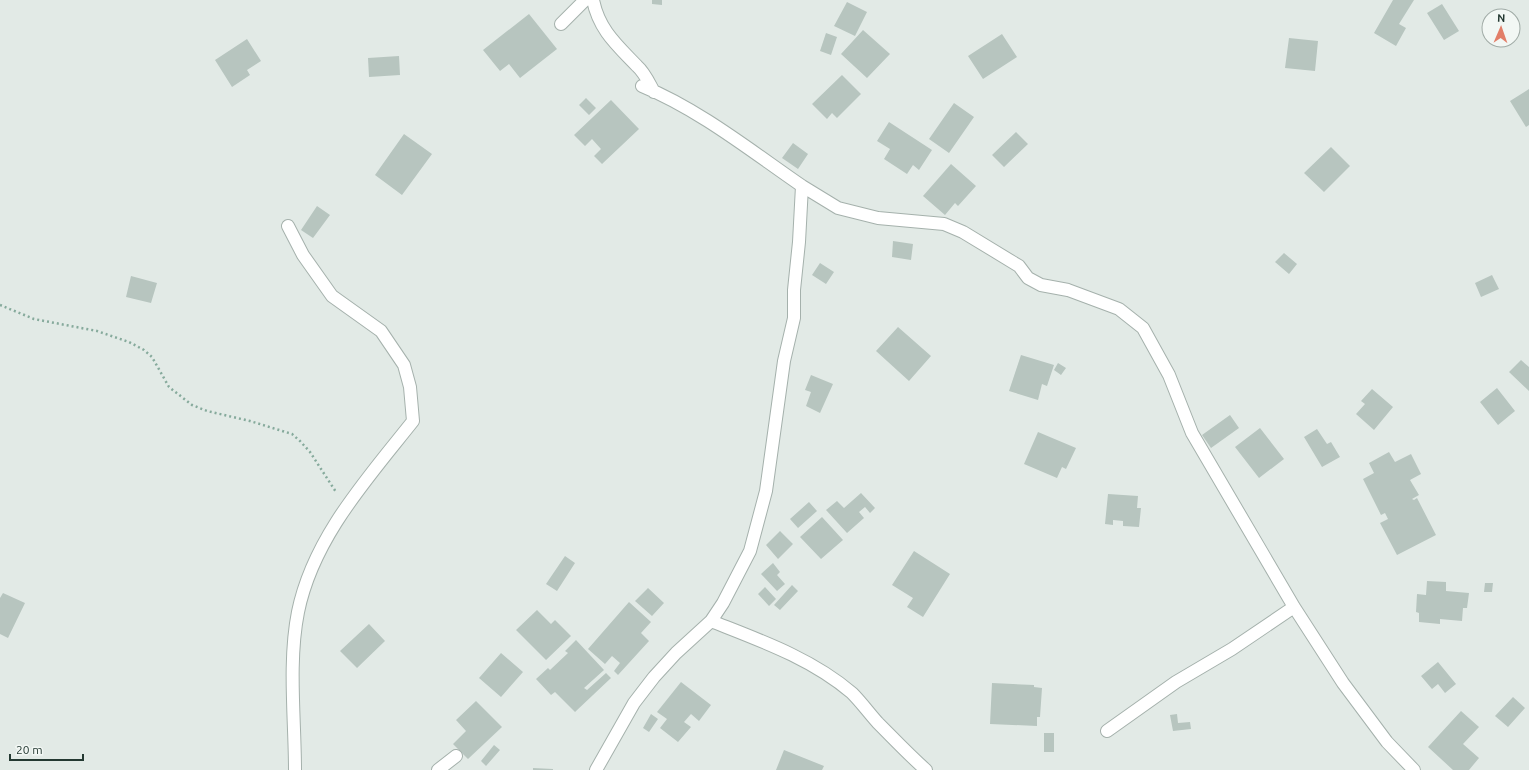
<svg xmlns="http://www.w3.org/2000/svg" width="1529" height="770" viewBox="0 0 1529 770" font-family="Ubuntu,sans-serif">
<style>
.building{fill:#b7c5bf}
.lines{fill:none;stroke-linecap:round;stroke-linejoin:round}
.minor-casing{stroke:#a5b1ac;stroke-width:14}
.path{stroke:#86aa9c;stroke-width:2.5;stroke-dasharray:2 3;stroke-linecap:butt}
.minor{stroke:#fff;stroke-width:12}
</style>
<rect width="100%" height="100%" fill="#e2eae6"/>
<!-- building -->
<path class="building" d="M 652,0 L 662,0 L 662,5 L 652,4 Z
M 1393,0 L 1414,0 L 1399,24 L 1406,28 L 1396,46 L 1374,33 Z
M 847,2 L 867,12 L 855,36 L 834,26 Z
M 1442,4 L 1459,31 L 1444,40 L 1427,13 Z
M 529,14 L 557,49 L 520,78 L 509,64 L 500,71 L 483,50 Z
M 863,30 L 890,54 L 867,78 L 841,54 Z
M 826,33 L 837,37 L 831,55 L 820,51 Z
M 1002,34 L 1017,57 L 983,79 L 968,56 Z
M 1289,38 L 1318,41 L 1315,71 L 1285,68 Z
M 247,39 L 261,61 L 247,70 L 250,75 L 232,87 L 215,60 Z
M 399,56 L 400,75 L 369,77 L 368,58 Z
M 842,75 L 861,94 L 837,118 L 832,113 L 827,119 L 812,104 Z
M 1529,89 L 1529,125 L 1526,127 L 1510,101 Z
M 586,98 L 596,108 L 589,115 L 579,105 Z
M 611,100 L 639,129 L 602,164 L 594,156 L 601,149 L 592,139 L 585,146 L 574,135 Z
M 954,103 L 974,117 L 949,153 L 929,139 Z
M 889,122 L 932,150 L 919,170 L 913,165 L 907,174 L 884,159 L 890,149 L 877,141 Z
M 1016,132 L 1028,144 L 1004,167 L 992,155 Z
M 404,134 L 432,154 L 402,195 L 375,175 Z
M 793,143 L 808,154 L 798,169 L 782,158 Z
M 1331,147 L 1350,166 L 1324,192 L 1304,173 Z
M 951,164 L 976,186 L 958,206 L 955,203 L 945,215 L 923,196 Z
M 317,206 L 330,215 L 313,238 L 301,230 Z
M 893,241 L 913,244 L 911,260 L 892,257 Z
M 1284,253 L 1297,264 L 1289,274 L 1275,262 Z
M 820,263 L 834,272 L 826,284 L 812,275 Z
M 1492,275 L 1499,289 L 1481,297 L 1475,283 Z
M 131,276 L 157,283 L 151,303 L 126,297 Z
M 898,327 L 931,356 L 909,381 L 876,351 Z
M 1021,355 L 1054,365 L 1047,386 L 1042,384 L 1038,400 L 1009,391 Z
M 1521,360 L 1529,367 L 1529,391 L 1509,372 Z
M 1058,363 L 1066,368 L 1061,375 L 1054,370 Z
M 811,375 L 833,384 L 820,413 L 806,406 L 811,392 L 805,390 Z
M 1497,388 L 1515,411 L 1498,425 L 1480,402 Z
M 1372,389 L 1393,407 L 1374,430 L 1356,414 L 1365,404 L 1361,401 Z
M 1230,415 L 1239,428 L 1211,448 L 1202,435 Z
M 1260,428 L 1284,459 L 1259,478 L 1235,447 Z
M 1317,429 L 1327,444 L 1331,442 L 1340,457 L 1322,467 L 1304,437 Z
M 1038,432 L 1076,448 L 1066,469 L 1062,467 L 1057,478 L 1024,464 Z
M 1389,452 L 1395,462 L 1411,454 L 1421,474 L 1410,480 L 1419,495 L 1412,499 L 1414,500 L 1417,498 L 1436,535 L 1397,555 L 1380,523 L 1388,519 L 1385,513 L 1381,515 L 1363,479 L 1374,473 L 1369,463 Z
M 861,493 L 875,508 L 870,513 L 865,507 L 859,512 L 864,518 L 847,533 L 826,510 L 837,501 L 844,508 Z
M 1108,494 L 1138,496 L 1137,508 L 1141,508 L 1139,527 L 1123,526 L 1123,521 L 1113,520 L 1113,525 L 1105,524 Z
M 809,502 L 817,511 L 798,528 L 790,519 Z
M 822,517 L 843,540 L 821,559 L 800,537 Z
M 780,531 L 793,544 L 778,559 L 766,545 Z
M 914,551 L 950,574 L 923,617 L 907,607 L 913,598 L 892,585 Z
M 565,556 L 575,563 L 557,591 L 546,584 Z
M 773,563 L 780,572 L 777,575 L 785,584 L 777,591 L 761,574 Z
M 1427,581 L 1446,582 L 1446,591 L 1469,593 L 1467,608 L 1463,608 L 1462,621 L 1440,619 L 1440,624 L 1419,622 L 1419,613 L 1416,612 L 1417,594 L 1426,595 Z
M 1485,583 L 1493,583 L 1492,592 L 1484,592 Z
M 792,585 L 798,591 L 780,610 L 774,605 Z
M 765,587 L 776,599 L 769,606 L 758,594 Z
M 648,588 L 664,603 L 652,616 L 635,601 Z
M 3,593 L 25,603 L 8,638 L 0,634 L 0,598 Z
M 629,602 L 651,622 L 641,633 L 649,641 L 618,675 L 614,671 L 620,663 L 612,656 L 605,664 L 588,649 Z
M 537,610 L 551,624 L 555,620 L 571,636 L 546,660 L 516,630 Z
M 369,624 L 385,641 L 357,668 L 340,651 Z
M 576,640 L 604,670 L 584,688 L 587,690 L 606,673 L 611,678 L 575,712 L 555,692 L 551,695 L 536,679 L 548,668 L 550,670 L 568,653 L 565,651 Z
M 501,653 L 523,672 L 501,697 L 479,678 Z
M 1438,662 L 1456,684 L 1445,693 L 1438,684 L 1432,689 L 1421,676 Z
M 681,682 L 711,705 L 699,721 L 691,714 L 684,722 L 691,727 L 678,742 L 660,728 L 667,719 L 657,712 Z
M 992,683 L 1034,685 L 1034,687 L 1042,688 L 1040,717 L 1037,717 L 1037,726 L 990,724 Z
M 1513,697 L 1525,708 L 1508,727 L 1495,716 Z
M 476,701 L 502,727 L 468,759 L 453,744 L 466,731 L 456,720 Z
M 1461,711 L 1479,727 L 1463,744 L 1479,758 L 1469,770 L 1453,770 L 1428,747 Z
M 651,714 L 658,719 L 649,732 L 643,728 Z
M 1177,714 L 1178,723 L 1190,722 L 1191,729 L 1173,731 L 1170,715 Z
M 1044,733 L 1054,733 L 1054,752 L 1044,752 Z
M 494,745 L 500,750 L 486,766 L 481,761 Z
M 784,750 L 824,766 L 822,770 L 776,770 Z
M 533,768 L 553,769 L 553,770 L 533,770 Z"/>
<g class="lines">
<!-- minor casing -->
<g class="minor-casing">
<path id="minor" d="M 593,0 C 599,30 617,45 637,66 C 645,73 649,83 654,92
M 561,24 L 585,0
M 802,186 L 838,208 L 878,218 L 944,224 L 963,232 L 1019,266 L 1028,278 L 1041,285 L 1068,290 L 1119,309 L 1143,328 L 1169,375 L 1192,433 L 1294,607 L 1343,683 L 1387,742 L 1414,770
M 288,226 L 303,255 L 332,296 L 381,331 L 404,365 L 410,387 L 413,421 C 367,479 313,538 298,612 C 288,662 295,720 295,770
M 711,621 C 759,640 811,658 852,693 C 861,702 869,713 878,723 C 894,739 909,755 926,770
M 1107,731 L 1176,682 L 1232,649 L 1294,607
M 438,770 L 456,756
M 596,770 L 634,703 L 654,677 L 676,653 L 711,621 L 723,603 L 750,551 L 766,491 L 784,361 L 794,318 L 794,290 L 799,242 L 802,186 C 751,151 700,110 642,86"/>
</g>
<!-- path -->
<path class="path" d="M 0,305 L 34,319 L 97,331 L 129,342 L 144,350 L 152,357 L 169,387 L 192,405 L 207,411 L 250,421 L 292,434 L 300,441 L 310,452 L 336,492"/>
<!-- minor -->
<use href="#minor" class="minor"/>
</g>
<!-- north arrow -->
<g transform="translate(1501 28) rotate(2)"><circle r="19" fill="#f2f7f4" stroke="#a0aba6"/>
<path d="M0-3L7 15L0 10L-7 15Z" fill="#e27e68"/>
<text y="-6" font-size="11" font-weight="bold" text-anchor="middle" fill="#243932">N</text>
</g>
<!-- scale -->
<path d="M10 754v6h73v-6" fill="none" stroke="#243932" stroke-width="2"/>
<text x="16" y="754" font-size="12" fill="#243932" stroke="#f2f7f4" stroke-width="3" paint-order="stroke">20 m</text>
</svg>
